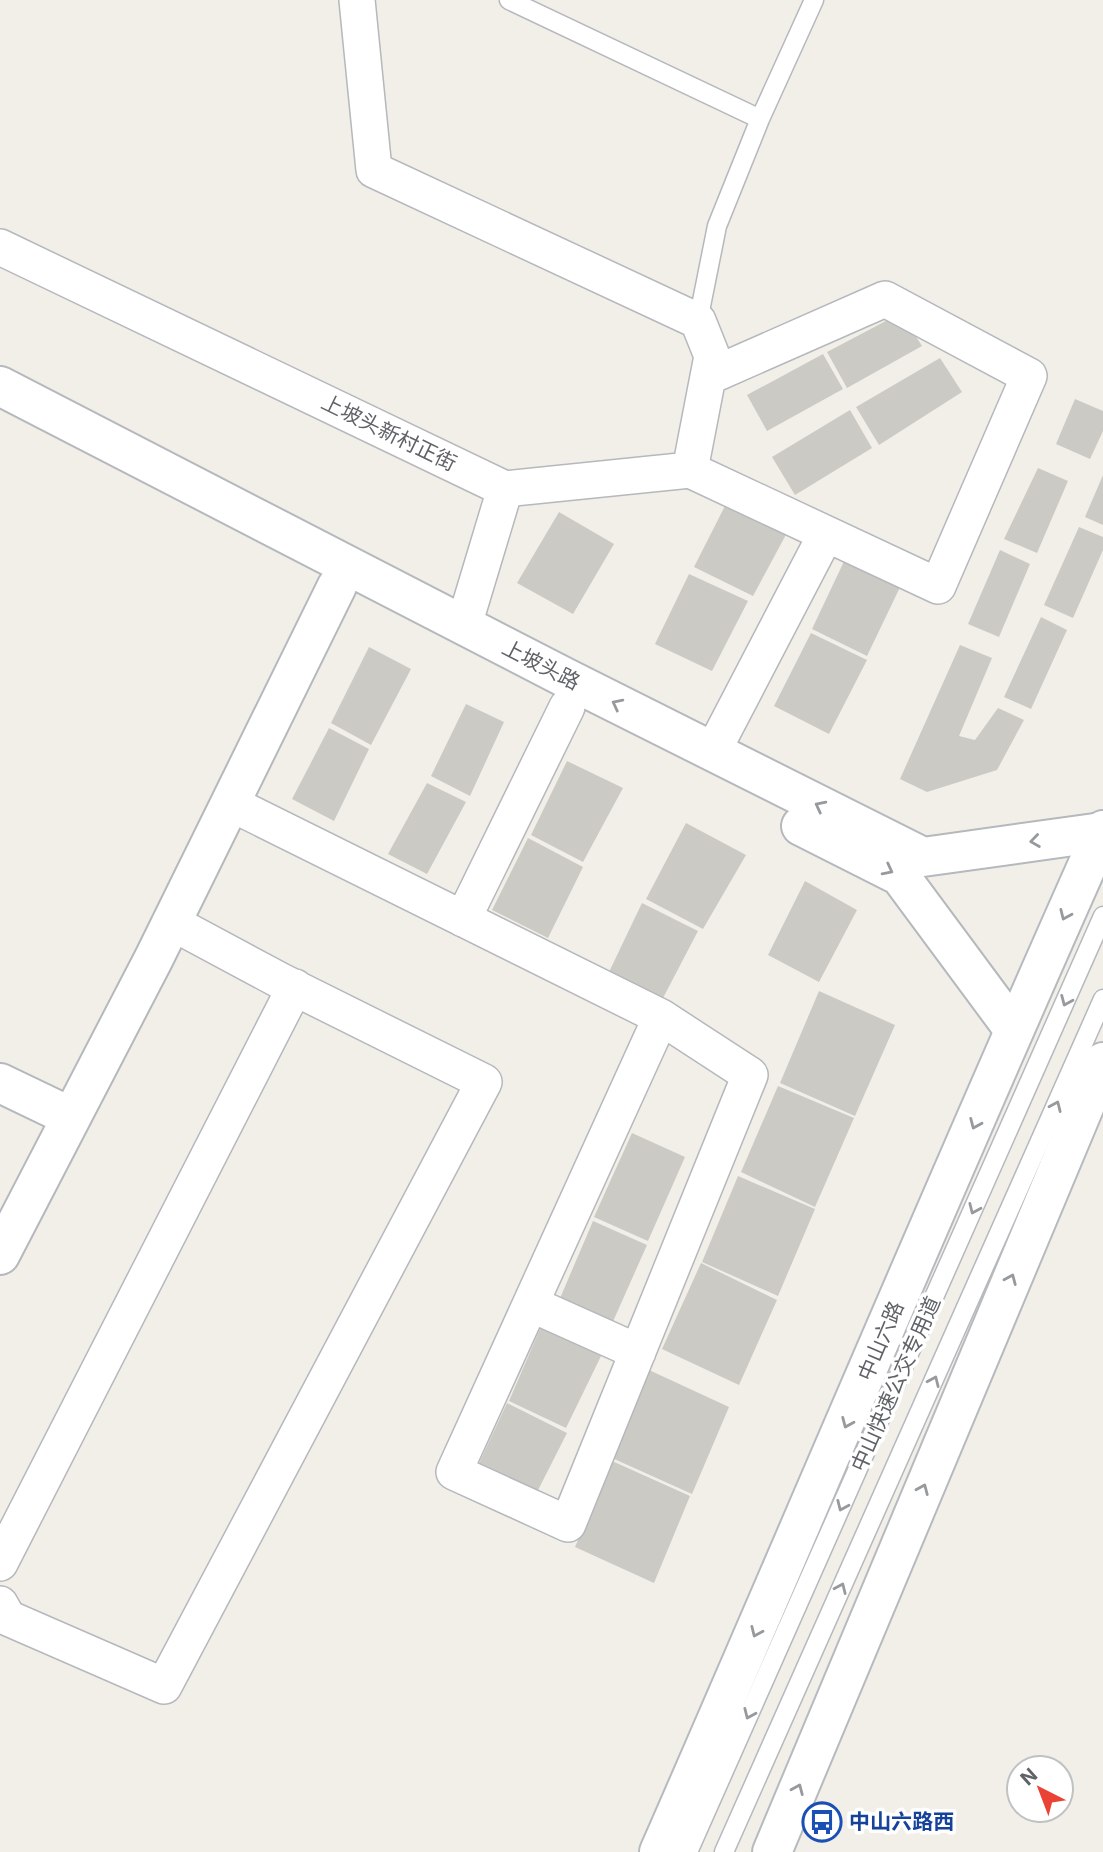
<svg xmlns="http://www.w3.org/2000/svg" width="1103" height="1852" viewBox="0 0 1103 1852" font-family="Inter,'Noto Sans SC',sans-serif">
<style>
.building{fill:#cccac5}
.lines{fill:none;stroke-linecap:round;stroke-linejoin:round}
.service-casing{stroke:#b5b8bc;stroke-width:21}
.minor-casing{stroke:#b5b8bc;stroke-width:38}
.tertiary-casing{stroke:#b5b8bc;stroke-width:42}
.secondary-casing{stroke:#b6babf;stroke-width:42}
.service{stroke:#fff;stroke-width:18}
.minor{stroke:#fff;stroke-width:35}
.tertiary{stroke:#fff;stroke-width:38}
.secondary{stroke:#fff;stroke-width:38}
.oneway{stroke:#979a9d}
.labels{text-anchor:middle;stroke-width:7;stroke-linejoin:round;paint-order:stroke}
.street-label{font-size:21px;fill:#5f6368;stroke:#fff}
.transit-label{font-size:21px;font-weight:bold;fill:#164399;stroke:#fff;text-anchor:start}
</style>
<rect width="100%" height="100%" fill="#f1efe8"/>
<!-- building -->
<path class="building" d="M 901,313 L 922,346 L 847,388 L 827,352 Z
M 823,354 L 843,389 L 767,431 L 747,395 Z
M 940,358 L 962,392 L 879,445 L 856,407 Z
M 1075,399 L 1103,411 L 1103,431 L 1090,459 L 1056,444 Z
M 850,410 L 872,448 L 795,495 L 772,457 Z
M 1038,468 L 1068,481 L 1037,553 L 1004,539 Z
M 1103,475 L 1103,525 L 1085,517 Z
M 729,498 L 789,529 L 753,596 L 694,567 Z
M 559,512 L 614,544 L 573,614 L 517,583 Z
M 1079,527 L 1103,537 L 1103,550 L 1073,618 L 1044,605 Z
M 1000,550 L 1030,564 L 999,637 L 968,624 Z
M 847,555 L 903,581 L 867,656 L 812,629 Z
M 689,574 L 748,601 L 712,671 L 655,644 Z
M 1041,617 L 1067,630 L 1031,709 L 1004,697 Z
M 811,633 L 867,660 L 829,734 L 774,706 Z
M 960,645 L 992,658 L 959,736 L 975,740 L 998,708 L 1024,720 L 997,770 L 927,792 L 900,779 Z
M 369,647 L 411,669 L 371,745 L 331,723 Z
M 466,704 L 504,722 L 470,796 L 431,776 Z
M 329,728 L 369,749 L 334,821 L 292,799 Z
M 567,761 L 623,788 L 583,862 L 531,835 Z
M 427,783 L 466,802 L 427,874 L 388,854 Z
M 686,823 L 746,855 L 703,929 L 646,899 Z
M 528,838 L 583,867 L 548,938 L 492,910 Z
M 805,881 L 857,910 L 819,982 L 768,955 Z
M 642,903 L 698,931 L 663,998 L 609,972 Z
M 819,991 L 895,1025 L 855,1116 L 780,1083 Z
M 778,1086 L 854,1118 L 815,1207 L 741,1172 Z
M 632,1133 L 685,1157 L 648,1241 L 594,1217 Z
M 738,1176 L 815,1209 L 778,1296 L 702,1262 Z
M 593,1221 L 647,1245 L 611,1326 L 558,1303 Z
M 701,1263 L 777,1300 L 739,1385 L 662,1349 Z
M 543,1322 L 603,1352 L 566,1428 L 509,1401 Z
M 649,1370 L 729,1407 L 692,1494 L 612,1458 Z
M 507,1403 L 567,1433 L 532,1502 L 474,1474 Z
M 612,1461 L 690,1496 L 654,1583 L 575,1547 Z"/>
<g class="lines">
<!-- service casing -->
<g class="service-casing">
<path id="service" d="M 509,0 L 760,119
M 698,321 L 717,226 L 760,119 L 814,0
M 688,1852 L 1103,916
M 724,1852 L 1103,999"/>
</g>
<!-- minor casing -->
<g class="minor-casing">
<path id="minor" d="M 0,247 L 505,489 L 690,470 L 712,356 L 698,321 L 374,170 L 357,0
M 690,470 L 938,586 L 1029,376 L 885,299 L 708,377
M 464,625 L 505,489
M 713,751 L 826,534
M 230,803 L 661,1017 L 454,1472 L 568,1524 L 750,1075 L 661,1017
M 463,919 L 567,707
M 531,1304 L 638,1352
M 0,1563 L 295,987
M 0,1604 L 8,1618 L 164,1686 L 484,1082 L 281,981 L 171,922"/>
</g>
<!-- tertiary casing -->
<g class="tertiary-casing">
<path id="tertiary" d="M 0,386 L 566,678 L 923,857 L 1102,832
M 801,826 L 900,876 L 1014,1030
M 0,1083 L 71,1117
M 0,1255 L 154,958 L 337,586"/>
</g>
<!-- secondary casing -->
<g class="secondary-casing">
<path id="secondary" d="M 659,1852 C 808,1512 951,1169 1103,830
M 772,1852 L 1103,1062"/>
</g>
<!-- service -->
<use href="#service" class="service"/>
<!-- minor -->
<use href="#minor" class="minor"/>
<!-- tertiary -->
<use href="#tertiary" class="tertiary"/>
<!-- secondary -->
<use href="#secondary" class="secondary"/>
</g>
<!-- one-way arrows -->
<defs><path id="oneway-chevron" d="M-2-3.5L2.5 0L-2 3.5" fill="none" stroke-width="1.6" stroke-linecap="round" stroke-linejoin="round" transform="scale(1.75)"/></defs>
<g class="oneway">
<use href="#oneway-chevron" transform="translate(617 704) rotate(-153)"/>
<use href="#oneway-chevron" transform="translate(820 806) rotate(-153)"/>
<use href="#oneway-chevron" transform="translate(1035 841) rotate(172)"/>
<use href="#oneway-chevron" transform="translate(888 870) rotate(27)"/>
<use href="#oneway-chevron" transform="translate(1065 915) rotate(114)"/>
<use href="#oneway-chevron" transform="translate(1066 1001) rotate(113)"/>
<use href="#oneway-chevron" transform="translate(1056 1106) rotate(-66)"/>
<use href="#oneway-chevron" transform="translate(975 1124) rotate(113)"/>
<use href="#oneway-chevron" transform="translate(974 1209) rotate(114)"/>
<use href="#oneway-chevron" transform="translate(1011 1279) rotate(-67)"/>
<use href="#oneway-chevron" transform="translate(934 1381) rotate(-66)"/>
<use href="#oneway-chevron" transform="translate(847 1423) rotate(113)"/>
<use href="#oneway-chevron" transform="translate(923 1489) rotate(-67)"/>
<use href="#oneway-chevron" transform="translate(842 1506) rotate(114)"/>
<use href="#oneway-chevron" transform="translate(841 1588) rotate(-66)"/>
<use href="#oneway-chevron" transform="translate(756 1632) rotate(114)"/>
<use href="#oneway-chevron" transform="translate(749 1714) rotate(114)"/>
<use href="#oneway-chevron" transform="translate(798 1789) rotate(-67)"/>
</g>
<!-- icons -->
<defs>
<g id="bus-ring" transform="scale(2.0125)"><circle r="9.5" fill="#fff" stroke="#1a4fb4" stroke-width="1.5"/><path d="M-5-6H5V4H4V6H2V4H-2V6H-4V4H-5ZM-3.5-4V0h7V-4ZM-3.5 1.2v1.5H-2V1.2ZM2 1.2v1.5H3.5V1.2Z" fill="#1a4fb4"/></g>
</defs>
<g fill-rule="evenodd">
<use href="#bus-ring" x="822" y="1822"/>
</g>
<g class="labels">
<!-- street labels -->
<g class="street-label">
<text transform="translate(389 433) rotate(26)" y="7">上坡头新村正街</text>
<text transform="translate(541 665) rotate(27)" y="7">上坡头路</text>
<text transform="translate(881 1341) rotate(-67)" y="7">中山六路</text>
<text transform="translate(896 1384) rotate(-66)" y="7">中山快速公交专用道</text>
</g>
<!-- transit labels -->
<g class="transit-label">
<text x="849" y="1829">中山六路西</text>
</g>
</g>
<!-- north arrow -->
<g transform="translate(1040 1789) rotate(318)"><circle r="33" fill="#ffffff" stroke="#bfc1c3" stroke-width="2"/>
<path d="M0-5L12 26L0 18L-12 26Z" fill="#ea4335"/>
<text y="-10" font-size="19" font-weight="bold" text-anchor="middle" fill="#5f6368">N</text>
</g>
</svg>
